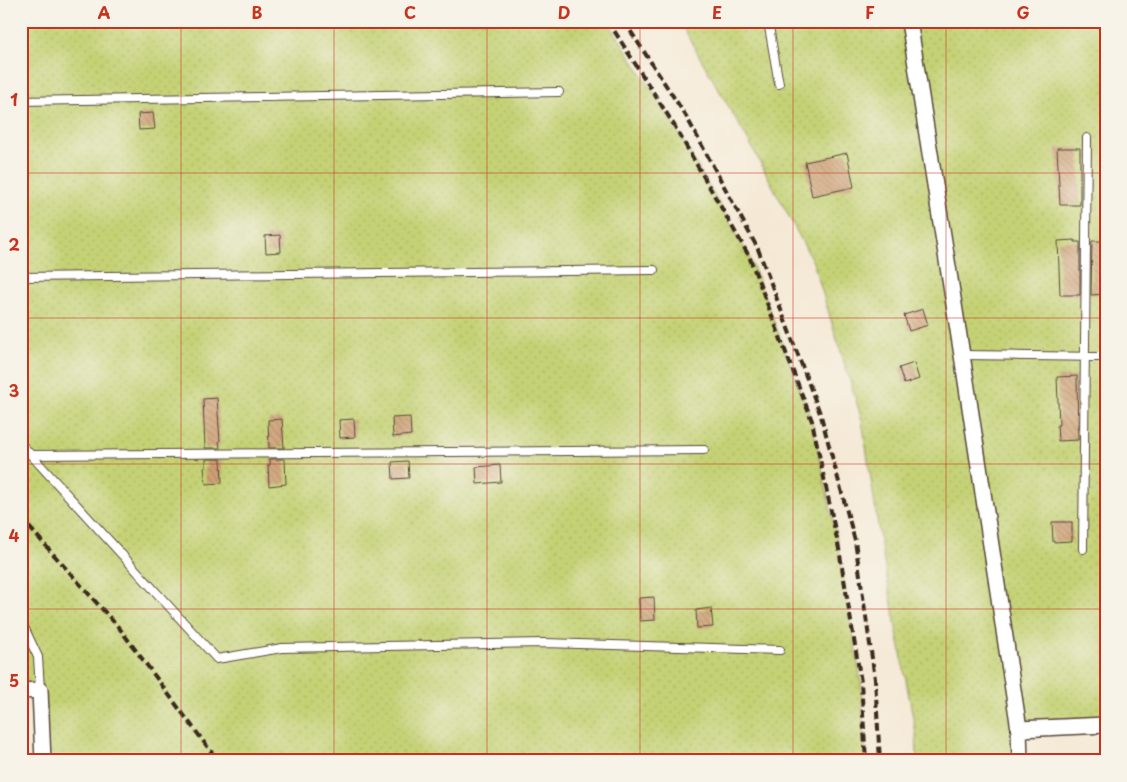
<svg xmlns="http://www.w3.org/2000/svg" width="1127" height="782" viewBox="0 0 1127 782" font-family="'Playpen Sans',sans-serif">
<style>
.park{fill:url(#park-dots);stroke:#807e49}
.building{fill:url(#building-back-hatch)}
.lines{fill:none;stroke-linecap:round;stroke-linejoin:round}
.lane-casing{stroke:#574739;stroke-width:10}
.street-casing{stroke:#574739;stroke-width:18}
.lane{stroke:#fff;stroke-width:8}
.street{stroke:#fff;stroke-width:15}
.rail{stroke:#3b2a1e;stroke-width:4;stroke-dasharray:8 4;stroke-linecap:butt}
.grid{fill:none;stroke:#c8321e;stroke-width:1;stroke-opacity:0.55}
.neatline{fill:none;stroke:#c8321e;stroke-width:2}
.grid-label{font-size:16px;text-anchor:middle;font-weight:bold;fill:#c8321e}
</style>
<defs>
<pattern id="park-dots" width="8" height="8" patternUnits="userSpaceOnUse" patternTransform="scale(1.25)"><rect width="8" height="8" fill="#c4d274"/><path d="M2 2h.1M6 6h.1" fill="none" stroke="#a9b464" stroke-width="1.8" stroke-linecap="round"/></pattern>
<pattern id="building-back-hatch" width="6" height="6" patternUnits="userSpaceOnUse" patternTransform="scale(1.25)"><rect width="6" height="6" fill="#cfa276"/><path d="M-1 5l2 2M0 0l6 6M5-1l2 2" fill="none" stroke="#a98460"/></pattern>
</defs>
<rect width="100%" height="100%" fill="#f7f3e8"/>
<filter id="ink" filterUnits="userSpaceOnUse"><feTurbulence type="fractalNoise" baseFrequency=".02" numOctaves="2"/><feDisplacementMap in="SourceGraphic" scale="10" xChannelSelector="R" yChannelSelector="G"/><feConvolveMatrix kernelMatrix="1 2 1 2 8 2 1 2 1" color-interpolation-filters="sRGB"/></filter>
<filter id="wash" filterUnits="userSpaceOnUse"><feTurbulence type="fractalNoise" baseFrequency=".0096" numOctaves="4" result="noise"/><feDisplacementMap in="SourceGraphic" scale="20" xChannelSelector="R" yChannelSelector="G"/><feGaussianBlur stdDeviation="1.12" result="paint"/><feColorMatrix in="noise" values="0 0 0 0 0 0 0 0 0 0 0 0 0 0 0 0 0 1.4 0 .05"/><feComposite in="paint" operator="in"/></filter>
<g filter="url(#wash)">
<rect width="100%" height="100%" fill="#f5e9d5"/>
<!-- park -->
<path class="park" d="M 21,21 L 608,21 L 674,125 L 749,256 L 812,421 L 839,549 L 861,682 L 866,761 L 43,761 L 40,691 L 21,691 Z
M 679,21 L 1106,21 L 1106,725 L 1019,729 L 1020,761 L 917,761 L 916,734 L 881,546 L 862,420 L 813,262 L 752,147 Z"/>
<g id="blocks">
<!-- building -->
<path class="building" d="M 153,113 L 155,129 L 139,130 L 138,114 Z
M 1057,148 L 1080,148 L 1080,205 L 1060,205 Z
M 847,153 L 854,187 L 812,196 L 805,162 Z
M 280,235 L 281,252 L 266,253 L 265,236 Z
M 1075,240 L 1075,242 L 1080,242 L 1080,295 L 1060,295 L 1058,241 Z
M 1092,241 L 1106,241 L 1106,294 L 1091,295 Z
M 923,309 L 928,325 L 909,331 L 904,315 Z
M 914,363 L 919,379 L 904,384 L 899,368 Z
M 1077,376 L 1078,440 L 1058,441 L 1057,425 L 1059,425 L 1057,377 Z
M 217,398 L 220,441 L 219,441 L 220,448 L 205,448 L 203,399 Z
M 410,417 L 411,435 L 393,437 L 392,418 Z
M 282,419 L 284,448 L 269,448 L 268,420 Z
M 354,419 L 355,437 L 340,438 L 339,420 Z
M 206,459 L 221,459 L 222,483 L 206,484 L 204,468 L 206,468 Z
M 270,459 L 285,459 L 286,484 L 269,486 L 268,465 L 270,465 Z
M 408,461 L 409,478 L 393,479 L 392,462 Z
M 500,465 L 501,482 L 477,484 L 476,467 Z
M 1052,522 L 1072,522 L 1072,541 L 1053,542 Z
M 654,597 L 655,620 L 640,621 L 639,598 Z
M 711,608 L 713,627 L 697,628 L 696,610 Z"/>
</g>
</g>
<g filter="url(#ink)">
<use href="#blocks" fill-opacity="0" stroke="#574739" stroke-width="1"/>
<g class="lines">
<!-- lane casing -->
<g class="lane-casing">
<path id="lane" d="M 768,21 L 779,84
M 21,101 L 559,92
M 21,277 L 654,270
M 962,355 L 1106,357
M 21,444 L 217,659 L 282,648 L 545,643 L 780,650
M 31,455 L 704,450
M 1083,549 L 1087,138
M 21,621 L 38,657 L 40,690"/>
</g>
<!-- street casing -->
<g class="street-casing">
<path id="street" d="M 909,21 L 962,355 L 1019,729 L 1020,761
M 21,691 L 40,690 L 43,761
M 1019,729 L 1106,725"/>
</g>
<!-- lane -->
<use href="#lane" class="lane"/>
<!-- street -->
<use href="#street" class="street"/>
<!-- rail -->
<path class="rail" d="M 608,21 L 674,125 L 749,256 L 812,421 L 839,549 L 861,682 L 866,761
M 624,21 L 686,116 L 758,249 L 821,416 L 855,541 L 875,679 L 880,761
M 21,518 L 120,629 L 218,761"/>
</g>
</g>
<!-- grid -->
<path class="grid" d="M 181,21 L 181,761M 334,21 L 334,761M 487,21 L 487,761M 640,21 L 640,761M 793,21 L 793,761M 946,21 L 946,761M 21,173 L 1106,173M 21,318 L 1106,318M 21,464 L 1106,464M 21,609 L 1106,609"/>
<!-- margin -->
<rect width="1127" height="782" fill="none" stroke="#f7f3e8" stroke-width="55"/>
<rect x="28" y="28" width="1072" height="726" class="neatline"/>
<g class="grid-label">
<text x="104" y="19">A</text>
<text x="257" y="19">B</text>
<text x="410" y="19">C</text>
<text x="564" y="19">D</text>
<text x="717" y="19">E</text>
<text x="870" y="19">F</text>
<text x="1023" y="19">G</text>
<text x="14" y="106">1</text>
<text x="14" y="251">2</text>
<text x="14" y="397">3</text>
<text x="14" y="542">4</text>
<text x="14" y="687">5</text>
</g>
</svg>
